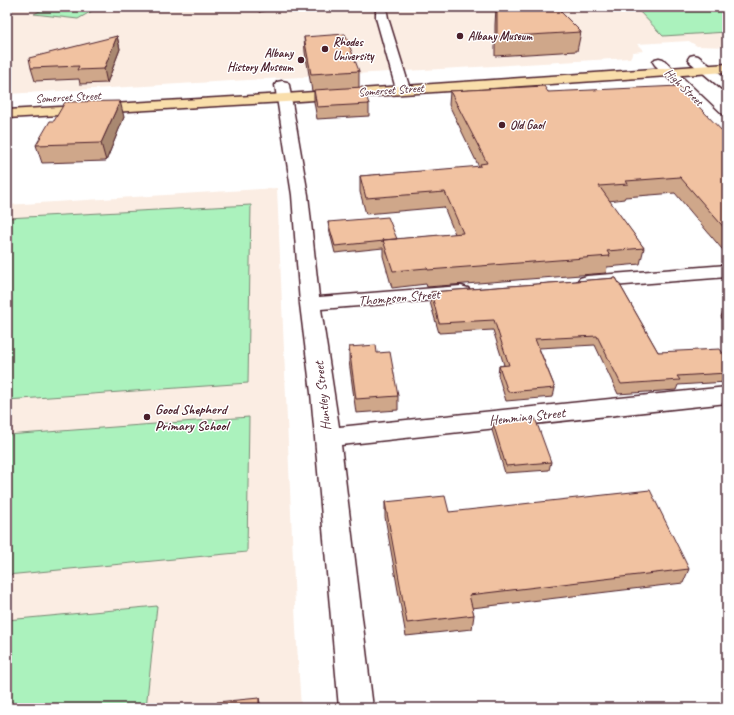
<svg xmlns="http://www.w3.org/2000/svg" width="734" height="715" viewBox="0 0 734 715" font-family="Caveat,sans-serif">
<style>
.built{fill:#fbede3}
.green{fill:#abf2bd;stroke:#7a8874}
.lines{fill:none;stroke-linecap:round;stroke-linejoin:round}
.minor-casing{stroke:#4a1f2b;stroke-width:3}
.major-casing{stroke:#4a1f2b;stroke-width:3}
.minor{fill:#fff;fill-rule:evenodd}
.major{fill:#f9deab;fill-rule:evenodd}
.wall{fill:#cfa78a;stroke:#4a1f2b}
.shaded-wall{fill:#a98871;stroke:#4a1f2b}
.building{fill:#f1c2a1;stroke:#4a1f2b}
.poi-dot{fill:#4a1f2b;stroke:#fff;stroke-width:1.5}
.labels{text-anchor:middle;stroke-width:3;stroke-linejoin:round;paint-order:stroke}
.far-poi-label{font-size:12px;font-weight:bold;fill:#4a1f2b;stroke:#fff;text-anchor:start}
.far-street-label{font-size:12px;fill:#4a1f2b;stroke:#fff}
.street-label{font-size:14px;fill:#4a1f2b;stroke:#fff}
.poi-label{font-size:14px;font-weight:bold;fill:#4a1f2b;stroke:#fff;text-anchor:start}
</style>
<rect width="100%" height="100%" fill="#fff"/>
<filter id="ink" filterUnits="userSpaceOnUse"><feTurbulence type="fractalNoise" baseFrequency=".025" numOctaves="2"/><feDisplacementMap in="SourceGraphic" scale="8" xChannelSelector="R" yChannelSelector="G"/><feConvolveMatrix kernelMatrix="1 2 1 2 8 2 1 2 1" color-interpolation-filters="sRGB"/></filter>
<g filter="url(#ink)">
<!-- built -->
<path class="built" d="M 7,7 L 727,7 L 727,47 L 697,46 L 689,41 L 637,44 L 644,51 L 633,52 L 630,58 L 7,94 Z
M 277,188 L 296,629 L 301,708 L 7,708 L 7,205 Z"/>
<!-- green -->
<path class="green" d="M 47,7 L 97,8 L 78,19 L 34,14 Z
M 635,7 L 727,7 L 727,32 L 663,36 Z
M 251,205 L 248,383 L 7,400 L 7,218 Z
M 249,417 L 247,552 L 7,575 L 7,435 Z
M 157,606 L 146,708 L 7,708 L 7,620 Z"/>
<g class="lines">
<!-- minor casing -->
<g class="minor-casing">
<path id="minor" d="M 376,7 L 386,7 L 388,18 L 410,89 L 408,92 L 398,92 L 396,89 L 376,18 Z
M 694,55 L 698,56 L 727,79 L 727,90 L 722,89 L 690,62 L 688,59 L 690,56 Z
M 659,58 L 663,59 L 727,120 L 727,132 L 722,131 L 655,65 L 653,62 L 655,59 Z
M 282,81 L 287,82 L 289,85 L 308,195 L 319,297 L 461,286 L 468,288 L 471,292 L 468,296 L 461,298 L 321,309 L 339,427 L 727,387 L 727,403 L 341,445 L 373,708 L 339,708 L 311,393 L 300,304 L 292,195 L 275,85 L 277,82 Z
M 727,265 L 727,277 L 587,288 L 580,286 L 577,282 L 580,278 L 587,276 Z"/>
</g>
<!-- major casing -->
<g class="major-casing">
<path id="major" d="M 727,64 L 727,72 L 285,102 L 7,118 L 7,110 L 285,94 Z"/>
</g>
<!-- minor -->
<use href="#minor" class="minor"/>
<!-- major -->
<use href="#major" class="major"/>
</g>
<!-- wall -->
<path class="wall" d="M 210,7 L 339,7 L 319,9 L 275,8 L 259,12 L 256,9 L 210,8 Z
M 496,7 L 581,32 L 577,51 L 495,56 L 495,25 Z
M 117,36 L 120,49 L 107,83 L 80,84 L 79,79 L 35,81 L 31,68 Z
M 304,37 L 359,71 L 359,87 L 369,104 L 369,116 L 317,119 L 314,102 L 314,91 L 312,91 L 305,52 Z
M 450,91 L 548,92 L 727,136 L 727,255 L 675,193 L 625,197 L 624,199 L 609,201 L 644,248 L 640,264 L 607,267 L 606,273 L 427,287 L 426,284 L 392,288 L 383,256 L 383,248 L 335,253 L 329,229 L 328,222 L 397,239 L 455,234 L 444,207 L 366,214 L 360,192 L 360,176 L 479,167 L 449,105 Z
M 124,117 L 106,161 L 42,163 L 36,145 Z
M 616,278 L 658,352 L 727,359 L 727,382 L 678,385 L 676,390 L 618,394 L 595,345 L 539,348 L 555,388 L 553,397 L 506,401 L 498,375 L 499,366 L 504,365 L 493,330 L 439,333 L 430,302 L 431,292 Z
M 727,301 L 727,326 L 721,317 Z
M 349,347 L 377,353 L 398,396 L 398,410 L 356,413 L 349,361 Z
M 493,423 L 551,462 L 549,470 L 505,473 L 492,430 Z
M 385,502 L 449,512 L 689,569 L 683,583 L 472,608 L 474,615 L 472,629 L 406,636 L 385,517 Z"/>
<!-- shaded-wall -->
<path class="shaded-wall" d="M 259,7 L 274,7 L 275,8 L 259,12 Z
M 319,7 L 339,7 L 319,9 Z
M 117,36 L 120,49 L 107,83 L 104,69 Z
M 120,101 L 124,117 L 106,161 L 101,143 Z
M 259,698 L 261,708 L 259,708 Z"/>
<!-- building -->
<path class="building" d="M 497,7 L 556,7 L 581,32 L 497,37 Z
M 345,34 L 359,71 L 311,74 L 304,37 Z
M 117,36 L 104,69 L 77,70 L 79,66 L 31,68 L 29,58 Z
M 544,86 L 548,92 L 679,86 L 727,136 L 727,231 L 680,177 L 626,181 L 628,184 L 599,186 L 644,248 L 607,251 L 610,256 L 428,270 L 427,268 L 393,271 L 383,240 L 463,233 L 445,192 L 366,198 L 360,176 L 481,166 L 480,164 L 487,163 L 450,91 Z
M 363,87 L 369,104 L 317,107 L 314,90 Z
M 120,101 L 101,143 L 36,145 L 50,121 L 54,121 L 65,102 Z
M 388,217 L 397,239 L 383,240 L 384,241 L 335,246 L 328,222 Z
M 616,278 L 658,352 L 720,349 L 727,359 L 727,373 L 677,376 L 680,380 L 621,384 L 597,336 L 535,339 L 555,388 L 508,392 L 499,366 L 509,365 L 494,320 L 439,323 L 431,292 Z
M 376,345 L 377,353 L 390,352 L 398,396 L 356,399 L 349,347 Z
M 535,418 L 551,462 L 506,466 L 493,423 Z
M 650,490 L 689,569 L 469,595 L 474,615 L 407,623 L 385,502 L 445,496 L 449,512 Z
M 259,698 L 259,708 L 217,708 L 217,702 Z"/>
</g>
<!-- markers -->
<g class="poi-dot">
<circle cx="460" cy="36" r="4"/>
<circle cx="325" cy="49" r="4"/>
<circle cx="301" cy="60" r="4"/>
<circle cx="502" cy="125" r="4"/>
<circle cx="147" cy="417" r="4"/>
</g>
<g class="labels">
<!-- far-poi labels -->
<g class="far-poi-label">
<text x="468" y="40">Albany Museum</text>
<text x="333" y="46">Rhodes<tspan x="333" dy="14">University</tspan></text>
<text x="293" y="57" text-anchor="end">Albany<tspan x="293" dy="14">History Museum</tspan></text>
<text x="510" y="129">Old Gaol</text>
</g>
<!-- far-street labels -->
<g class="far-street-label">
<text transform="translate(684 87) rotate(44)" y="4">High Street</text>
<text transform="translate(391 90) rotate(-4)" y="4">Somerset Street</text>
<text transform="translate(68 97) rotate(-3)" y="4">Somerset Street</text>
</g>
<!-- street labels -->
<g class="street-label">
<text transform="translate(399 297) rotate(-5)" y="5">Thompson Street</text>
<text transform="translate(322 396) rotate(-96)" y="5">Huntley Street</text>
<text transform="translate(527 416) rotate(-6)" y="5">Hemming Street</text>
</g>
<!-- poi labels -->
<g class="poi-label">
<text x="155" y="414">Good Shepherd<tspan x="155" dy="16">Primary School</tspan></text>
</g>
</g>
<!-- margin -->
<rect width="734" height="715" fill="none" stroke="#fff" stroke-width="24"/>
<rect x="12" y="12" width="710" height="691" fill="none" stroke="#4a1f2b" stroke-width="1.5" filter="url(#ink)"/>
</svg>
